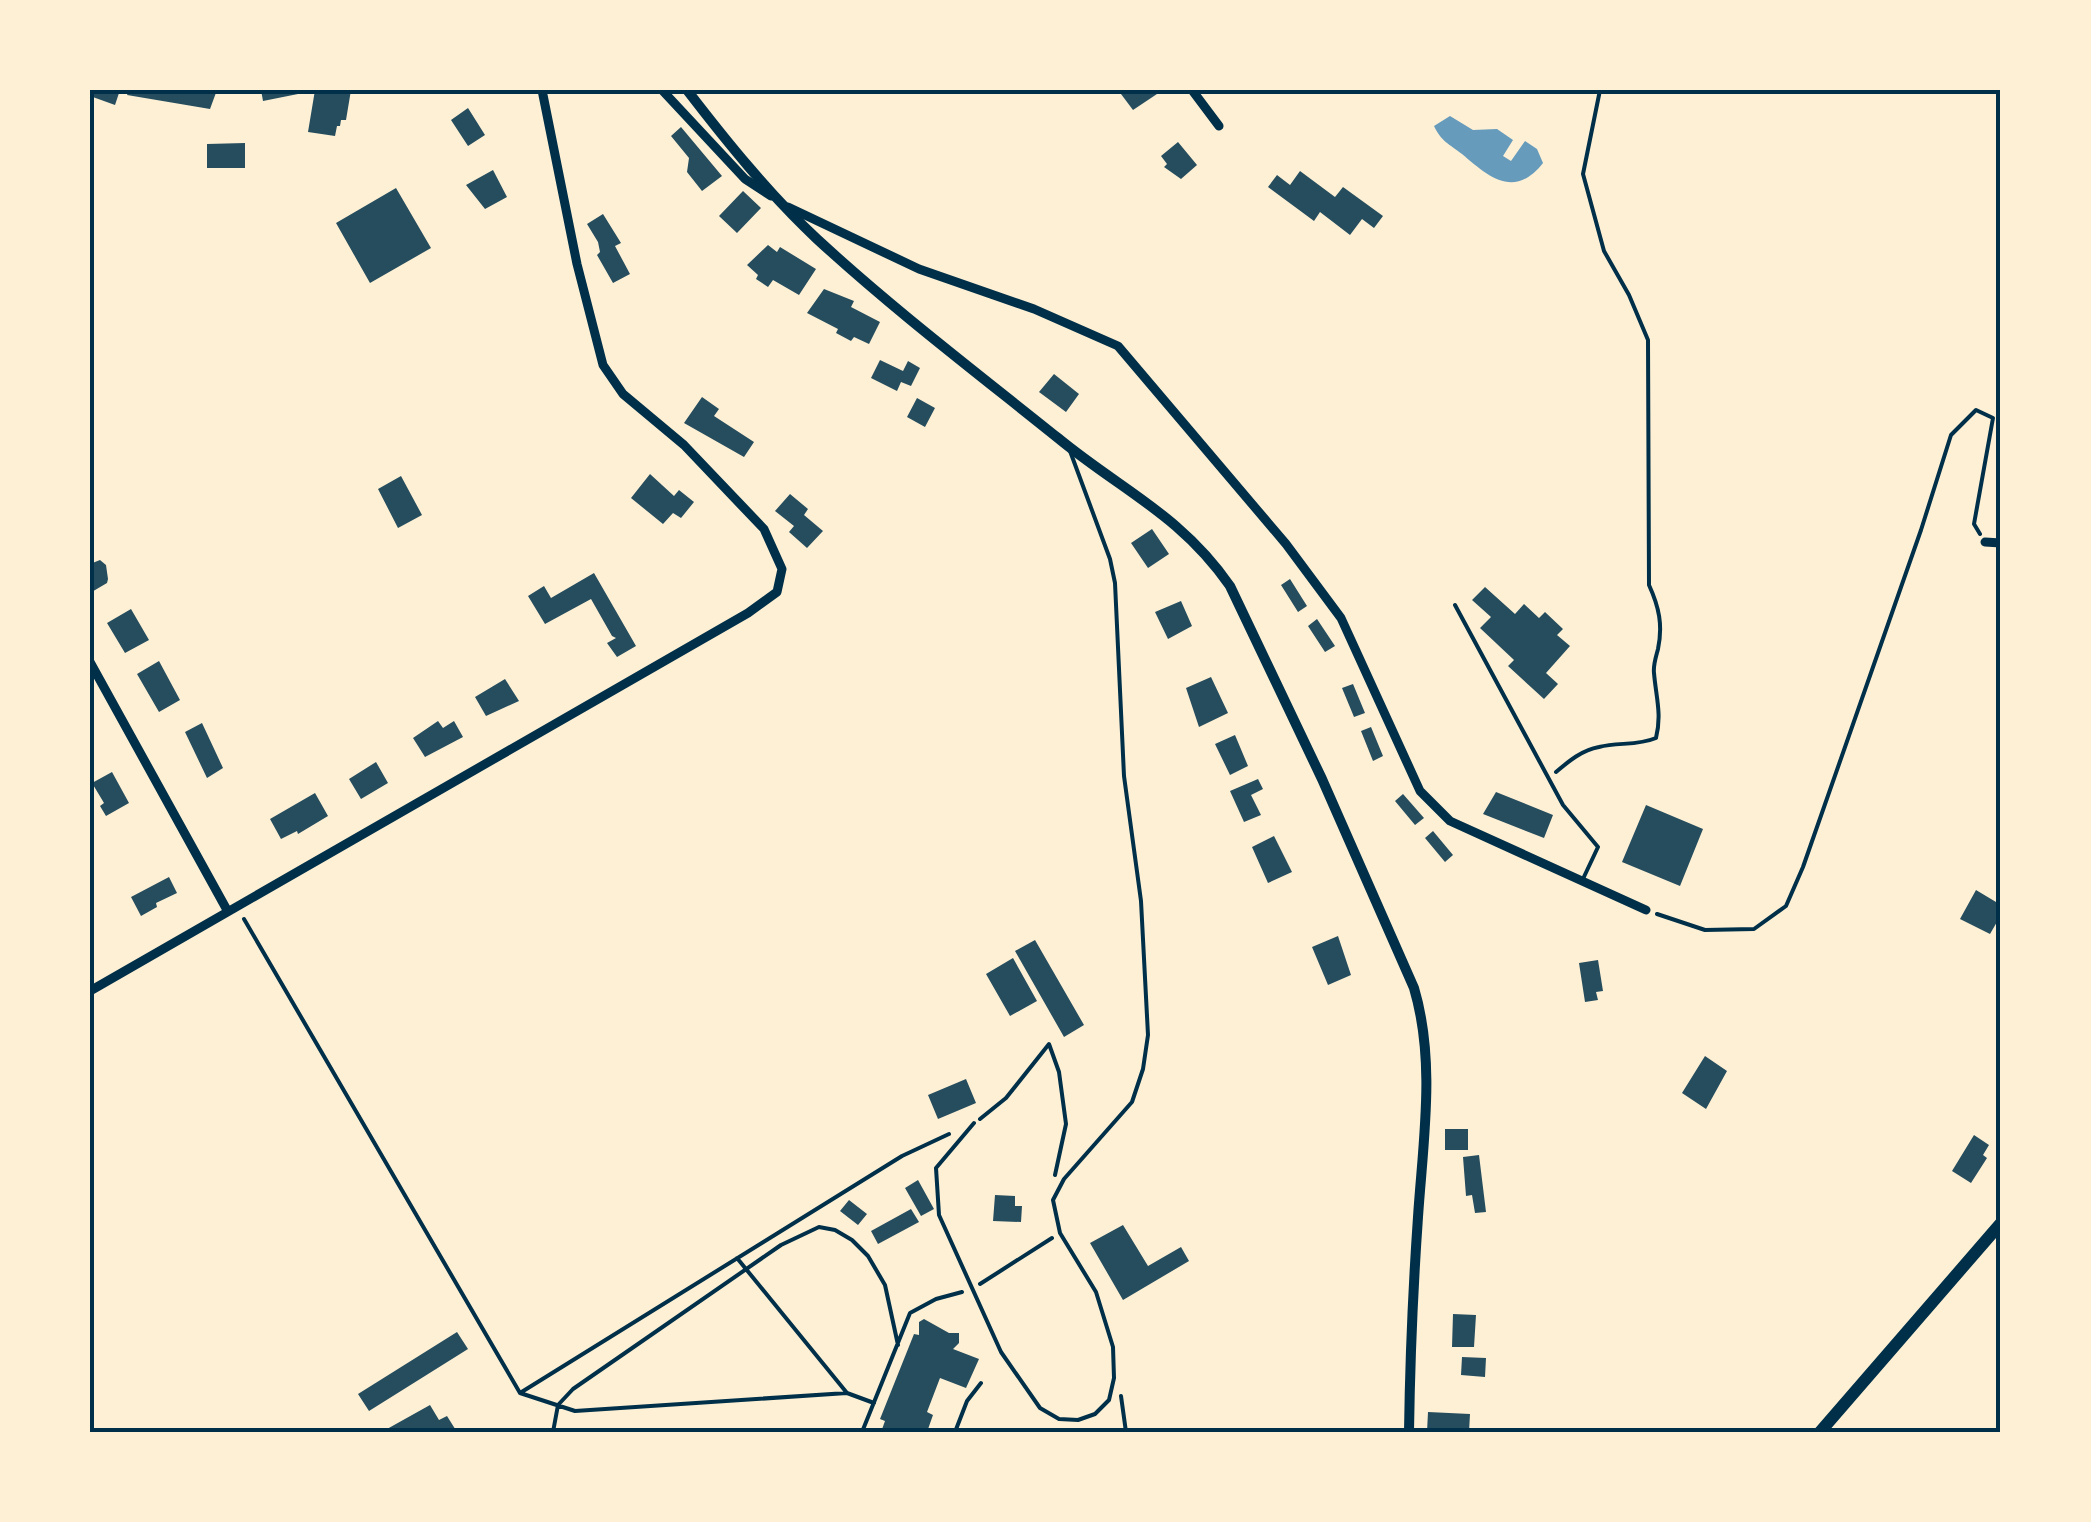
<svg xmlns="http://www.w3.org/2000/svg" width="2091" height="1522" viewBox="0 0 2091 1522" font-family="Arial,sans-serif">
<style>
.water{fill:#669bbc}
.building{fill:#264d5e}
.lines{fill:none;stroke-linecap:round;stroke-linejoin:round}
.path{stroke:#003049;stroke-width:4}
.service{stroke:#003049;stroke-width:4}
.minor{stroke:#003049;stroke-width:9}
.tertiary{stroke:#003049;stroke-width:10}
.primary{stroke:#003049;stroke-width:12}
.neatline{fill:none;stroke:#003049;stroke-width:4}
</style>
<rect width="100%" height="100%" fill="#fdf0d5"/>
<!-- water -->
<path class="water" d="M 1450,116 L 1473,130 L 1497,129 L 1513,140 L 1503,156 L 1511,161 L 1525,141 L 1537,149 L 1543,163 C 1514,200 1488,176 1462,154 C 1449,144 1441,141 1434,126 Z"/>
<!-- building -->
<path class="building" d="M 90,90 L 120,90 L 115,105 L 90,96 Z
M 129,90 L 217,90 L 210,109 L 127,95 Z
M 261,90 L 308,90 L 308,92 L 263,101 Z
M 315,90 L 351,90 L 346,120 L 341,120 L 340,126 L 337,126 L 335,136 L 308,132 Z
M 1118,90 L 1154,90 L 1157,94 L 1133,110 Z
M 468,108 L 485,135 L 468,146 L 451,120 Z
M 681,127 L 722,176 L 702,191 L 687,172 L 689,158 L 671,136 Z
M 1178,142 L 1197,165 L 1181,179 L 1164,167 L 1167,164 L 1161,156 Z
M 245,143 L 245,168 L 207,168 L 207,144 Z
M 493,170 L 507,197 L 485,209 L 466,185 Z
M 1300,171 L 1335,197 L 1343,187 L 1383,216 L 1374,228 L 1362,219 L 1350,235 L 1320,212 L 1314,221 L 1268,187 L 1277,175 L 1290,185 Z
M 396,188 L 431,248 L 370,283 L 336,223 Z
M 743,191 L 761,208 L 737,233 L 719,216 Z
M 603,214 L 621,243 L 615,246 L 630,274 L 613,283 L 597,255 L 600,252 L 598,242 L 587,224 Z
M 768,245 L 777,252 L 780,247 L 816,269 L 799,295 L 773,280 L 768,287 L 756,279 L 758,275 L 747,265 Z
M 824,289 L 854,301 L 851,307 L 880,322 L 869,344 L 854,337 L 851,341 L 836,333 L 838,329 L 807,313 Z
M 880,360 L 903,371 L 908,361 L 920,368 L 911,386 L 901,382 L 897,391 L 871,378 Z
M 1054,374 L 1079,394 L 1066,412 L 1039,392 Z
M 702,397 L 719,409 L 714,416 L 754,442 L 744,457 L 684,423 Z
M 917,398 L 935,408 L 925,427 L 907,417 Z
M 650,474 L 674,496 L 679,490 L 694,502 L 681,518 L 673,513 L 663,524 L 631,498 Z
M 401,476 L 422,515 L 398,528 L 378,489 Z
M 790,494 L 808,509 L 804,515 L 823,531 L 807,548 L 789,532 L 794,526 L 775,511 Z
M 1152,529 L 1169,554 L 1148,568 L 1131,543 Z
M 100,560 L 106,565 L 108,579 L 107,583 L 90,593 L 90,564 Z
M 594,573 L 636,646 L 617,657 L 607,643 L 616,638 L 612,636 L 591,599 L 545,624 L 528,596 L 544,586 L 551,598 Z
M 1290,579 L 1307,606 L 1298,612 L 1281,585 Z
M 1485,587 L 1515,614 L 1524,604 L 1539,618 L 1545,612 L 1563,629 L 1557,635 L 1570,646 L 1546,673 L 1558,684 L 1544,699 L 1508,666 L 1514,660 L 1480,628 L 1491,617 L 1472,600 Z
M 1181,601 L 1192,626 L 1168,639 L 1155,612 Z
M 131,609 L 149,640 L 125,653 L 107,623 Z
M 1317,619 L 1335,646 L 1325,652 L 1308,626 Z
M 159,661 L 180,700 L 159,712 L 137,674 Z
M 1211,677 L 1228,713 L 1199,727 L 1186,688 Z
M 505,679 L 519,701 L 486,716 L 475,697 Z
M 1353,684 L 1365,713 L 1354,717 L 1342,688 Z
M 438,721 L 443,728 L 454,721 L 463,737 L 425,757 L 413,738 Z
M 202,723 L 223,768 L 207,778 L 185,732 Z
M 1371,727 L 1383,756 L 1373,761 L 1361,731 Z
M 1235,735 L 1248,766 L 1230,775 L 1215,744 Z
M 376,762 L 388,783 L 361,799 L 349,779 Z
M 112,772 L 129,803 L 106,816 L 100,806 L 104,803 L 92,783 Z
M 1258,779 L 1263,789 L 1251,795 L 1261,815 L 1244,822 L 1230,791 Z
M 1496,792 L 1553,815 L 1544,838 L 1483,814 Z
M 315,793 L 328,816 L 298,834 L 297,831 L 281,839 L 270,819 Z
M 1403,794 L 1424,818 L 1415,825 L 1395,801 Z
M 1646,805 L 1703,829 L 1680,886 L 1622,862 Z
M 1433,831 L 1453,855 L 1445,862 L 1425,838 Z
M 1274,836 L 1292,872 L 1268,883 L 1252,847 Z
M 169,877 L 177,893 L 156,903 L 157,907 L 141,916 L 131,897 Z
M 1976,890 L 2001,905 L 2001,915 L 1990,934 L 1960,919 Z
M 1338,936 L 1351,975 L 1328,985 L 1312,947 Z
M 1035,940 L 1084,1025 L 1064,1037 L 1015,951 Z
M 1013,958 L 1037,1001 L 1010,1016 L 986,974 Z
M 1598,960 L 1603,991 L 1596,992 L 1598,1000 L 1585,1002 L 1579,963 Z
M 1705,1056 L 1727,1071 L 1706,1109 L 1682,1093 Z
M 966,1079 L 976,1103 L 938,1119 L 928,1095 Z
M 1445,1129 L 1468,1129 L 1468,1150 L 1445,1150 Z
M 1974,1135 L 1989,1145 L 1983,1155 L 1987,1158 L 1971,1183 L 1952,1171 Z
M 1479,1155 L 1486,1212 L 1475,1213 L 1472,1195 L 1466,1196 L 1463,1157 Z
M 918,1180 L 934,1209 L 921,1216 L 905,1188 Z
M 995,1195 L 1015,1196 L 1015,1206 L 1022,1206 L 1021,1222 L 993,1221 Z
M 849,1200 L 867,1214 L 858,1225 L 840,1211 Z
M 911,1209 L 919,1222 L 878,1244 L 871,1231 Z
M 1123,1225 L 1148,1266 L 1181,1247 L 1189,1261 L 1123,1300 L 1090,1243 Z
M 1453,1314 L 1476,1315 L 1474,1347 L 1452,1347 Z
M 924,1319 L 949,1333 L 959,1333 L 959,1343 L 953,1349 L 979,1359 L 966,1388 L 940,1378 L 927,1412 L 933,1415 L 927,1432 L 881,1432 L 885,1421 L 880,1419 L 914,1334 L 919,1335 L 919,1322 Z
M 457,1332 L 468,1349 L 369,1411 L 358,1394 Z
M 1462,1357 L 1486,1358 L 1485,1377 L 1461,1375 Z
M 430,1405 L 439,1420 L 447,1416 L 457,1432 L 389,1432 L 387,1429 Z
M 1428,1412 L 1470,1414 L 1469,1432 L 1427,1432 Z"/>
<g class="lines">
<!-- path -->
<path class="path" d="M 1556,772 C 1569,761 1582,750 1599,747 C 1618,742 1637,746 1656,738 C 1662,714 1656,697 1654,673 C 1653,665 1656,657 1658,649 C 1663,625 1659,607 1649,585 L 1648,340 L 1629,295 L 1604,251 L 1583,174 L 1600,90
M 1657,914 L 1705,930 L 1754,929 L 1786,906 L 1803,867 L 1921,530 L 1951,435 L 1976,410 L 1993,418 L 1974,524 L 1980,534
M 244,919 L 520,1393 L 902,1156 L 949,1134
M 980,1119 L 1006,1098 L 1049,1044 L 1059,1072 L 1066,1124 L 1055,1175
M 737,1258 L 847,1393
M 980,1284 L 1052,1238
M 520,1393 L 575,1411 L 847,1393 L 874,1403
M 1121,1396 L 1126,1432
M 553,1432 L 558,1405 L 573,1389 L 781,1245 L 819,1227 L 835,1230 L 852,1240 L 868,1256 L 885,1285 L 898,1345
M 862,1432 L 910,1313 L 936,1299 L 962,1292
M 955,1432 L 967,1401 L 981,1383"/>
<!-- service -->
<path class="service" d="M 1455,605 L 1563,805 L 1598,847 L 1582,881
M 974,1123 L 936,1168 L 939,1215 L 1001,1352 L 1040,1408 L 1059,1419 L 1078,1420 L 1095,1414 L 1109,1400 L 1114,1378 L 1113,1347 L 1096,1292 L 1060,1233 L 1053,1200 L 1064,1179 L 1132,1102 L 1143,1069 L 1148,1035 L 1141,901 L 1124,776 L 1115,583 L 1110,559 L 1070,451"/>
<!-- minor -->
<path class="minor" d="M 662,90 L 745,179 L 771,196
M 1192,90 L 1219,126
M 788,207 L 919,269 L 1034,309 L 1118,346 L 1286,544 L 1341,618 L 1420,791 L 1450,821 L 1646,910
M 1985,542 L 2001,543
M 90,662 L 227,910
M 90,991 L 748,613 L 777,592 L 782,569 L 764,529 L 684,445 L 623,394 L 603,365 L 577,264 L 542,90"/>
<!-- tertiary -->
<path class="tertiary" d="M 687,90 C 727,142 769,194 817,239 C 893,309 977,373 1058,438 C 1121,490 1181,515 1230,586 L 1322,779 L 1414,988 C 1436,1062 1423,1141 1418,1217 C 1413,1289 1410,1360 1409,1432"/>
<!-- primary -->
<path class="primary" d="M 1820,1432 L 2001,1223"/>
</g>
<!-- border -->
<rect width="2091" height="1522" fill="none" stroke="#fdf0d5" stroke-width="185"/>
<rect x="92" y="92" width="1906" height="1338" class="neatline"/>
</svg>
